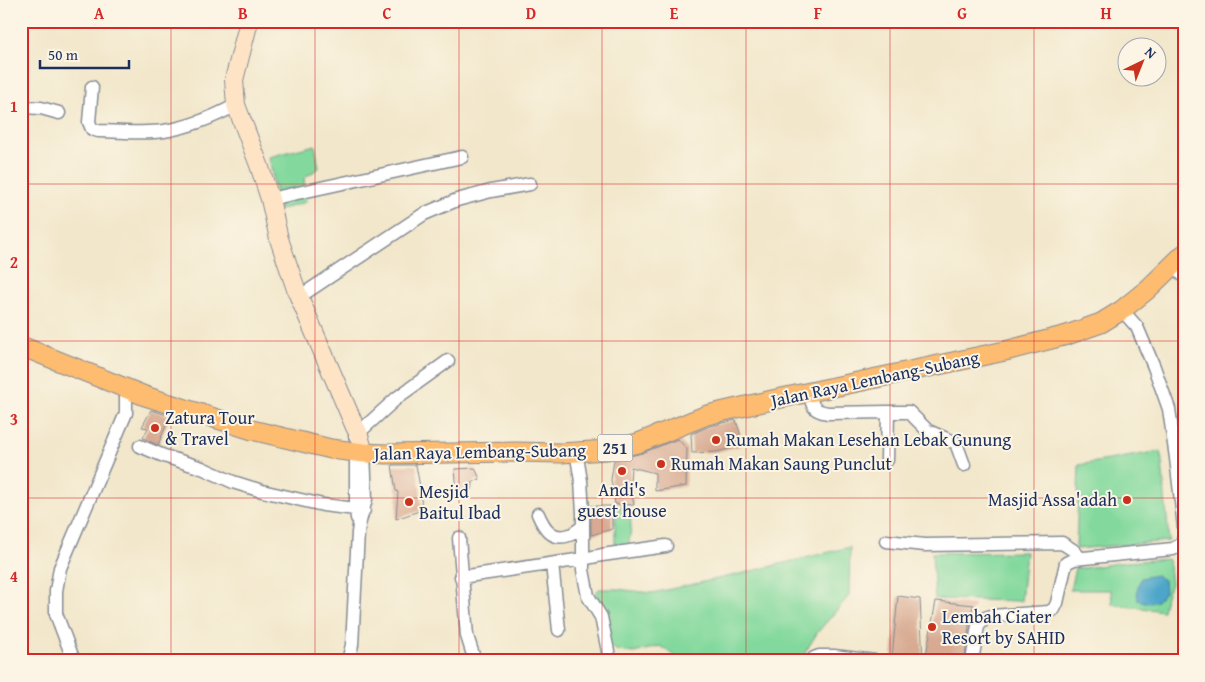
<svg xmlns="http://www.w3.org/2000/svg" width="1205" height="682" viewBox="0 0 1205 682" font-family="'Gentium Book Plus',serif">
<style>
.green{fill:#83d99d;stroke:#4f847e}
.water{fill:#4da6ca;stroke:#346a94}
.building{fill:#d8aa92}
.lines{fill:none;stroke-linecap:round;stroke-linejoin:round}
.street-casing{stroke:#868b94;stroke-width:15}
.secondary-casing{stroke:#868b94;stroke-width:20}
.primary-casing{stroke:#868b94;stroke-width:21}
.street{stroke:#fff;stroke-width:12}
.secondary{stroke:#fee4c5;stroke-width:18}
.primary{stroke:#fdbc6f;stroke-width:19}
.grid{fill:none;stroke:#d62828;stroke-width:1;stroke-opacity:0.55}
.poi-dot{fill:#c8321e;stroke:#fcf5e5;stroke-width:2}
.labels{text-anchor:middle;stroke-width:4;stroke-linejoin:round;paint-order:stroke}
.shield{fill:#fcf5e5;stroke:#5e6a86;stroke-width:1}
.shield-label{font-size:16px;font-weight:bold;fill:#1b2f5e}
.street-label{font-size:18px;fill:#1b2f5e;stroke:#fcf5e5}
.poi-label{font-size:18px;fill:#1b2f5e;stroke:#fcf5e5;text-anchor:start}
.neatline{fill:none;stroke:#d62828;stroke-width:2}
.grid-label{font-size:16px;text-anchor:middle;font-weight:bold;fill:#d62828}
</style>
<rect width="100%" height="100%" fill="#fcf5e5"/>
<filter id="ink" filterUnits="userSpaceOnUse"><feTurbulence type="fractalNoise" baseFrequency=".02" numOctaves="2"/><feDisplacementMap in="SourceGraphic" scale="10" xChannelSelector="R" yChannelSelector="G"/><feConvolveMatrix kernelMatrix="1 2 1 2 8 2 1 2 1" color-interpolation-filters="sRGB"/></filter>
<filter id="wash" filterUnits="userSpaceOnUse"><feTurbulence type="fractalNoise" baseFrequency=".0096" numOctaves="4" result="noise"/><feDisplacementMap in="SourceGraphic" scale="20" xChannelSelector="R" yChannelSelector="G"/><feGaussianBlur stdDeviation="1.12" result="paint"/><feColorMatrix in="noise" values="0 0 0 0 0 0 0 0 0 0 0 0 0 0 0 0 0 1.4 0 .05"/><feComposite in="paint" operator="in"/></filter>
<g filter="url(#wash)">
<rect width="100%" height="100%" fill="#f2e7cb"/>
<!-- green -->
<path class="green" d="M 315,145 L 319,168 L 304,178 L 306,202 L 279,210 L 269,157 Z
M 1161,451 L 1169,541 L 1076,549 L 1079,465 Z
M 624,506 L 630,507 L 631,528 L 628,550 L 615,548 L 615,517 L 619,507 Z
M 850,547 L 849,596 L 817,633 L 800,661 L 682,661 L 660,646 L 634,653 L 618,651 L 603,642 L 596,592 L 599,589 L 617,589 L 652,593 L 731,576 Z
M 1026,552 L 1021,601 L 935,599 L 932,553 Z
M 1168,559 L 1171,584 L 1166,596 L 1163,611 L 1112,604 L 1111,590 L 1070,590 L 1075,568 L 1084,568 L 1126,562 Z"/>
<!-- water -->
<path class="water" d="M 1156,575 L 1164,580 L 1165,592 L 1157,601 L 1148,603 L 1138,600 L 1137,590 L 1141,578 Z"/>
<g id="blocks">
<!-- building -->
<path class="building" d="M 151,410 L 170,416 L 158,445 L 143,438 L 148,428 L 142,427 Z
M 736,420 L 740,433 L 740,446 L 716,452 L 692,453 L 691,434 L 710,426 Z
M 678,439 L 687,449 L 686,486 L 655,491 L 655,473 L 631,467 L 630,484 L 634,505 L 615,504 L 611,480 L 614,460 L 642,453 Z
M 392,465 L 416,465 L 420,487 L 422,510 L 396,519 L 398,492 L 396,491 Z
M 475,468 L 480,479 L 473,482 L 472,489 L 457,491 L 455,469 Z
M 591,506 L 612,506 L 612,529 L 591,535 Z
M 898,596 L 920,599 L 923,661 L 892,657 Z
M 936,601 L 974,605 L 971,612 L 965,656 L 960,661 L 925,661 Z"/>
</g>
</g>
<g filter="url(#ink)">
<use href="#blocks" fill-opacity="0" stroke="#868b94" stroke-width="1"/>
<g class="lines">
<!-- street casing -->
<g class="street-casing">
<path id="street" d="M 92,87 L 89,122 L 92,129 L 98,131 C 120,131 142,134 164,131 C 189,127 214,117 236,105
M 21,107 L 41,108 L 59,113
M 270,199 L 462,157
M 1172,266 L 1184,276
M 299,297 L 424,214 L 457,200 L 491,191 L 530,184
M 1122,310 L 1137,327 L 1154,367 L 1169,409 L 1176,458 L 1184,527
M 809,392 C 812,406 813,411 828,413 L 888,412 L 887,460
M 888,412 L 909,412 L 928,431 L 956,443 L 964,465
M 355,436 L 398,397 L 448,361
M 140,446 L 164,456 L 202,468 L 233,482 L 262,491 L 323,505 L 364,510
M 576,451 L 581,481 L 583,513 L 583,570 L 588,596 L 601,617 L 610,661
M 356,452 L 356,510 L 357,518
M 538,514 C 544,528 552,541 569,535 C 574,534 579,529 583,526
M 459,538 L 467,636 L 475,661
M 886,541 L 925,545 L 1062,543 L 1073,550 L 1080,558
M 552,564 L 559,630
M 461,577 L 583,559 L 602,555 L 666,546
M 74,661 L 56,614 L 56,591 L 60,568 L 126,413 L 126,388
M 348,661 L 352,645 L 358,533 L 359,525 L 366,499 L 364,453
M 811,661 L 814,658 L 819,656 L 834,656 L 875,661
M 972,661 L 978,626 L 985,618 L 991,616 L 1049,612 L 1054,609 L 1057,603 L 1066,563 L 1074,559 L 1173,549 L 1180,545 L 1184,539"/>
</g>
<!-- secondary casing -->
<g class="secondary-casing">
<path id="secondary" d="M 249,21 L 234,80 L 236,105 L 259,165 L 270,199 L 279,239 L 297,292 L 355,427 L 358,432 L 364,453"/>
</g>
<!-- primary casing -->
<g class="primary-casing">
<path id="primary" d="M 21,346 L 145,396 L 252,430 L 331,449 L 364,453 L 387,454 L 516,452 L 561,453 L 607,450 L 638,443 L 707,415 L 772,400 L 1005,351 L 1067,335 L 1101,323 L 1122,310 L 1148,289 L 1184,254"/>
</g>
<!-- street -->
<use href="#street" class="street"/>
<!-- secondary -->
<use href="#secondary" class="secondary"/>
<!-- primary -->
<use href="#primary" class="primary"/>
</g>
</g>
<!-- grid -->
<path class="grid" d="M 171,21 L 171,661M 315,21 L 315,661M 459,21 L 459,661M 602,21 L 602,661M 746,21 L 746,661M 890,21 L 890,661M 1034,21 L 1034,661M 21,184 L 1184,184M 21,341 L 1184,341M 21,498 L 1184,498"/>
<!-- markers -->
<g class="poi-dot">
<circle cx="155" cy="428" r="5"/>
<circle cx="716" cy="440" r="5"/>
<circle cx="661" cy="464" r="5"/>
<circle cx="622" cy="471" r="5"/>
<circle cx="1127" cy="500" r="5"/>
<circle cx="409" cy="502" r="5"/>
<circle cx="932" cy="627" r="5"/>
</g>
<g class="labels">
<!-- shield labels -->
<rect class="shield" x="597.5" y="434.5" width="35" height="27" rx="4"/>
<g class="shield-label">
<text x="615" y="454">251</text>
</g>
<!-- street labels -->
<g class="street-label">
<text transform="translate(875 379) rotate(-12)" y="6">Jalan Raya Lembang-Subang</text>
<text transform="translate(480 452) rotate(-1)" y="6">Jalan Raya Lembang-Subang</text>
</g>
<!-- poi labels -->
<g class="poi-label">
<text x="165" y="424">Zatura Tour<tspan x="165" dy="21">&amp; Travel</tspan></text>
<text x="726" y="446">Rumah Makan Lesehan Lebak Gunung</text>
<text x="671" y="470">Rumah Makan Saung Punclut</text>
<text x="622" y="496" text-anchor="middle">Andi's<tspan x="622" dy="21">guest house</tspan></text>
<text x="419" y="498">Mesjid<tspan x="419" dy="21">Baitul Ibad</tspan></text>
<text x="1117" y="506" text-anchor="end">Masjid Assa'adah</text>
<text x="942" y="623">Lembah Ciater<tspan x="942" dy="21">Resort by SAHID</tspan></text>
</g>
</g>
<!-- margin -->
<rect width="1205" height="682" fill="none" stroke="#fcf5e5" stroke-width="55"/>
<!-- north arrow -->
<g transform="translate(1142 62) rotate(43)"><circle r="24" fill="#fcf5e5" stroke="#a2a6af"/>
<path d="M0-4L9 19L0 12L-9 19Z" fill="#c8321e"/>
<text y="-8" font-size="14" font-weight="bold" text-anchor="middle" fill="#1b2f5e">N</text>
</g>
<!-- scale -->
<path d="M40 60v8h89v-8" fill="none" stroke="#1b2f5e" stroke-width="2.5"/>
<text x="48" y="60" font-size="15" fill="#1b2f5e" stroke="#fcf5e5" stroke-width="4" paint-order="stroke">50 m</text>
<rect x="28" y="28" width="1150" height="626" class="neatline"/>
<g class="grid-label">
<text x="99" y="19">A</text>
<text x="243" y="19">B</text>
<text x="387" y="19">C</text>
<text x="531" y="19">D</text>
<text x="674" y="19">E</text>
<text x="818" y="19">F</text>
<text x="962" y="19">G</text>
<text x="1106" y="19">H</text>
<text x="14" y="112">1</text>
<text x="14" y="268">2</text>
<text x="14" y="425">3</text>
<text x="14" y="582">4</text>
</g>
</svg>
